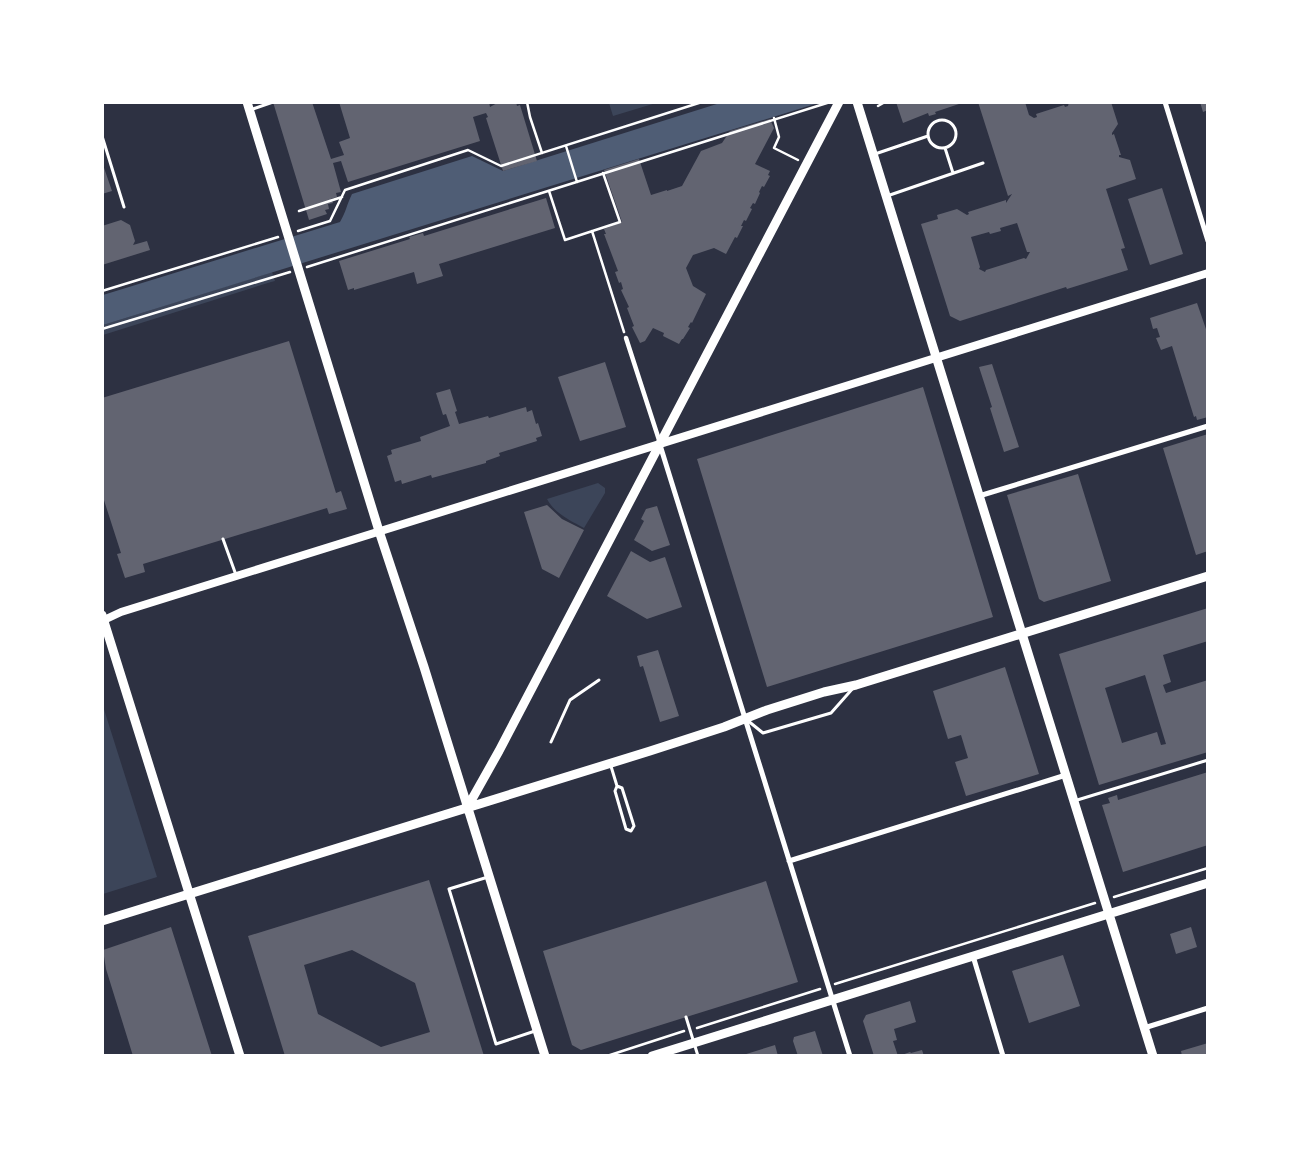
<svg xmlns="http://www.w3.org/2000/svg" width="1310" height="1158" viewBox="0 0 1310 1158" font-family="'Archivo Narrow',sans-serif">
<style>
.green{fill:#3c4559}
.water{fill:#4f5d75}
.building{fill:#626471;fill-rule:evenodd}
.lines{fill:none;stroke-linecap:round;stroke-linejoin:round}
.path{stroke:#fff;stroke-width:2.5}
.service{stroke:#fff;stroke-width:3}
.pedestrian{stroke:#fff;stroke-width:4.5}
.minor{stroke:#fff;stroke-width:5}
.tertiary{stroke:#fff;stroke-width:8}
.secondary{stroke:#fff;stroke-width:9}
</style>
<rect width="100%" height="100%" fill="#2d3142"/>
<!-- green -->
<path class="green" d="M 609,103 L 609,102 L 656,103 L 613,116 Z
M 272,272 L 275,281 L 271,282 L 103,335 L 103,325 Z
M 598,483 L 605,488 L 605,493 L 584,528 C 571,521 554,513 547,499 Z
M 102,703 L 157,877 L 103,894 L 102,894 Z"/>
<!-- water -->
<path class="water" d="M 720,103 L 818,103 L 103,325 L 103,295 L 340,222 C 346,212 347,204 352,194 L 472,156 L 503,171 Z"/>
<!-- building -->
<path class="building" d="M 273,102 L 312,102 L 331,159 L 344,155 L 339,142 L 350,138 L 339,102 L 489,102 L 490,107 L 499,102 L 516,102 L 517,106 L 520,105 L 537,161 L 503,171 L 486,118 L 488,117 L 486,113 L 473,117 L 480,141 L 348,182 L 341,161 L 333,163 L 341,192 L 336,193 L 337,197 L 331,199 L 333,203 L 328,204 L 329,209 L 325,210 L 327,214 L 309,220 Z
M 896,102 L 962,102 L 962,103 L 935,112 L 936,114 L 929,116 L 928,113 L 903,123 Z
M 978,102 L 1025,102 L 1029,115 L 1034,118 L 1037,117 L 1036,114 L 1064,105 L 1065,107 L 1068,106 L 1069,102 L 1111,102 L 1118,124 L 1112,133 L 1112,135 L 1114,134 L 1121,155 L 1119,155 L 1119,157 L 1130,160 L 1136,179 L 1106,189 L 1125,248 L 1121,249 L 1128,270 L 1067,289 L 1066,287 L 960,321 L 950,316 L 921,224 L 938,219 L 937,215 L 957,209 L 967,215 L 969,214 L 968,212 L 1006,200 L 1006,203 L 1012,194 L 1008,196 ZM 1017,223 L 1027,252 L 1030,252 L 1026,259 L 1024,258 L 986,270 L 985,272 L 979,269 L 980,267 L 971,237 L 989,232 L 990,234 L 1001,231 L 1000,228 Z
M 1200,102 L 1208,102 L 1208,110 L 1203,112 Z
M 770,119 L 774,128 L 755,164 L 770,171 L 768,175 L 770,176 L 764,187 L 762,186 L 759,192 L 760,193 L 755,204 L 753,203 L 750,208 L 752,209 L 746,221 L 744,220 L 741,226 L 743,226 L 737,238 L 735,237 L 726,254 L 714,248 L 693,255 L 686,268 L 693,286 L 706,294 L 692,323 L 691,322 L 688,327 L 690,328 L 683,339 L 682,339 L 679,344 L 663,336 L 664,333 L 653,328 L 645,341 L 640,343 L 632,327 L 634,326 L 627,308 L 629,307 L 621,290 L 623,289 L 621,282 L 619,283 L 615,272 L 618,271 L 604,234 L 606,234 L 604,229 L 622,222 L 604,170 L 639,159 L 651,195 L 667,190 L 667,191 L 682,186 L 701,151 L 722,143 L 730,131 Z
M 102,162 L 112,191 L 102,194 Z
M 1162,188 L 1183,254 L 1150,265 L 1128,199 Z
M 546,198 L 555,228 L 439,264 L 443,276 L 417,284 L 414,272 L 354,290 L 354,288 L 348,290 L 339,261 L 410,239 L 409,237 L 423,233 L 424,236 Z
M 121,220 L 130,225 L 135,241 L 133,245 L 147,241 L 150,250 L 102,265 L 102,226 Z
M 1197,303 L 1208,335 L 1208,417 L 1197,420 L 1196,416 L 1194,417 L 1172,346 L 1161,350 L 1156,338 L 1160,337 L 1157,328 L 1153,329 L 1150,318 Z
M 289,341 L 336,493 L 341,491 L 347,509 L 329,514 L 327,508 L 143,564 L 145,572 L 125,578 L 117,554 L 121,553 L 102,494 L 102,398 Z
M 605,362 L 626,427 L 580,441 L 558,377 Z
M 992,364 L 1019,447 L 1004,452 L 990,408 L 992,407 L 979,367 Z
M 923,387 L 993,617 L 767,687 L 697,459 Z
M 450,389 L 457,411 L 455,412 L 459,424 L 488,416 L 489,418 L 526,407 L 527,412 L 532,410 L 536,424 L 538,423 L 542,436 L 536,438 L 537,441 L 499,453 L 500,456 L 486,461 L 486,463 L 432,478 L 431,475 L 402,484 L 401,480 L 395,482 L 387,456 L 392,454 L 391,450 L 421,441 L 420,437 L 450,426 L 446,414 L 443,415 L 436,393 Z
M 1208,434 L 1208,551 L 1196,555 L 1163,448 Z
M 1078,474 L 1111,581 L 1044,602 L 1039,599 L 1007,495 Z
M 547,505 L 562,519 L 584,530 L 559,578 L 542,569 L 524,512 Z
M 657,506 L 670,545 L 652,551 L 634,540 L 644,521 L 641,519 L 646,509 Z
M 631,551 L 650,562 L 665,557 L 682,607 L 647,619 L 607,596 Z
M 1208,608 L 1208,641 L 1163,655 L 1171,682 L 1163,685 L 1166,693 L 1208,680 L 1208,752 L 1099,785 L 1059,654 ZM 1145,675 L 1166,744 L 1161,745 L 1157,732 L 1122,743 L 1105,688 Z
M 658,650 L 679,716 L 660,722 L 643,666 L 640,667 L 637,656 Z
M 1005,667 L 1039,774 L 966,796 L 955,762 L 968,758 L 961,735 L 948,739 L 933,691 Z
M 1208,772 L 1208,845 L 1123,872 L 1102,805 L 1110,803 L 1108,798 L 1117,795 L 1118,800 Z
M 429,880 L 484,1056 L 285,1056 L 248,936 ZM 352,950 L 415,983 L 430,1032 L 381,1047 L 318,1014 L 304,965 Z
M 766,881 L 798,982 L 581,1050 L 572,1045 L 543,951 Z
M 171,927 L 212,1056 L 133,1056 L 106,969 L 103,950 Z
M 1191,927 L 1197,947 L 1176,954 L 1170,934 Z
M 1063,955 L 1080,1006 L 1029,1023 L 1012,971 Z
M 910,1001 L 916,1022 L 894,1029 L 897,1040 L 893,1041 L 898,1056 L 874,1056 L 863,1021 L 866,1015 Z
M 815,1031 L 823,1056 L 798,1056 L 793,1041 L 794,1037 Z
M 1208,1043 L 1208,1056 L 1182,1056 L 1181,1051 Z
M 775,1045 L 778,1056 L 744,1056 L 743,1055 Z
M 922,1050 L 924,1056 L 899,1056 L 910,1052 L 911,1053 Z"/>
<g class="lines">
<!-- path -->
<path class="path" d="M 527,102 L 530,117 L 542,153
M 878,106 L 885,102
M 774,118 L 779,137 L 774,148 L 798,160
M 566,146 L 577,182
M 549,191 L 565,240 L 620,222 L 603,173
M 299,211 L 342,197
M 298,231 L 330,221 L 345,190 L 468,150 L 501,166 L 702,102
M 592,231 L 624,332
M 307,267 L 827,103
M 102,291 L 278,237
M 102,329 L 290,272
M 1114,897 L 1208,868
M 835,984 L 1095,903
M 697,1028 L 820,989
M 607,1056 L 684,1031"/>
<!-- service -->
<path class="service" d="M 250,110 L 273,102
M928 134a14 14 0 1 1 28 0a14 14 0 1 1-28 0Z
M 102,136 L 124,207
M 945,148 L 953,173
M 875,154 L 928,136
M 887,196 L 983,163
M 223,539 L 236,575
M 747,720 L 763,733 L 831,713 L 854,687
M 551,742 L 570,700 L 599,680
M 610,763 L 617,786 L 615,791 L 626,829 L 631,831 L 634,826 L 622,788 L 617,786
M 1074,801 L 1208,760
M 488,877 L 449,889 L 496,1044 L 535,1031
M 686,1017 L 698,1056"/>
<!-- pedestrian -->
<path class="pedestrian" d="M 626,338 L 660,443"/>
<!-- minor -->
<path class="minor" d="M 1165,102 L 1208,241
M 660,445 L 850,1056
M 979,496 L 1208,426
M 789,861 L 1066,775
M 973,956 L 1003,1056
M 1144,1028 L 1208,1008"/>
<!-- tertiary -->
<path class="tertiary" d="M 104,620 L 121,612 L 1208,273"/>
<!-- secondary -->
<path class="secondary" d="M 247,102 L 379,531 L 424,667 L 545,1056
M 857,102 L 1153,1056
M 102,615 L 240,1056
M 467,808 L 499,751 L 839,102
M 102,921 L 650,751 L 724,727 L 767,710 L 824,692 L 856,685 L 1208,576
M 652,1056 L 1208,883"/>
</g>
<!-- border -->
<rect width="1310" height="1158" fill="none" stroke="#ffffff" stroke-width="208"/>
</svg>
